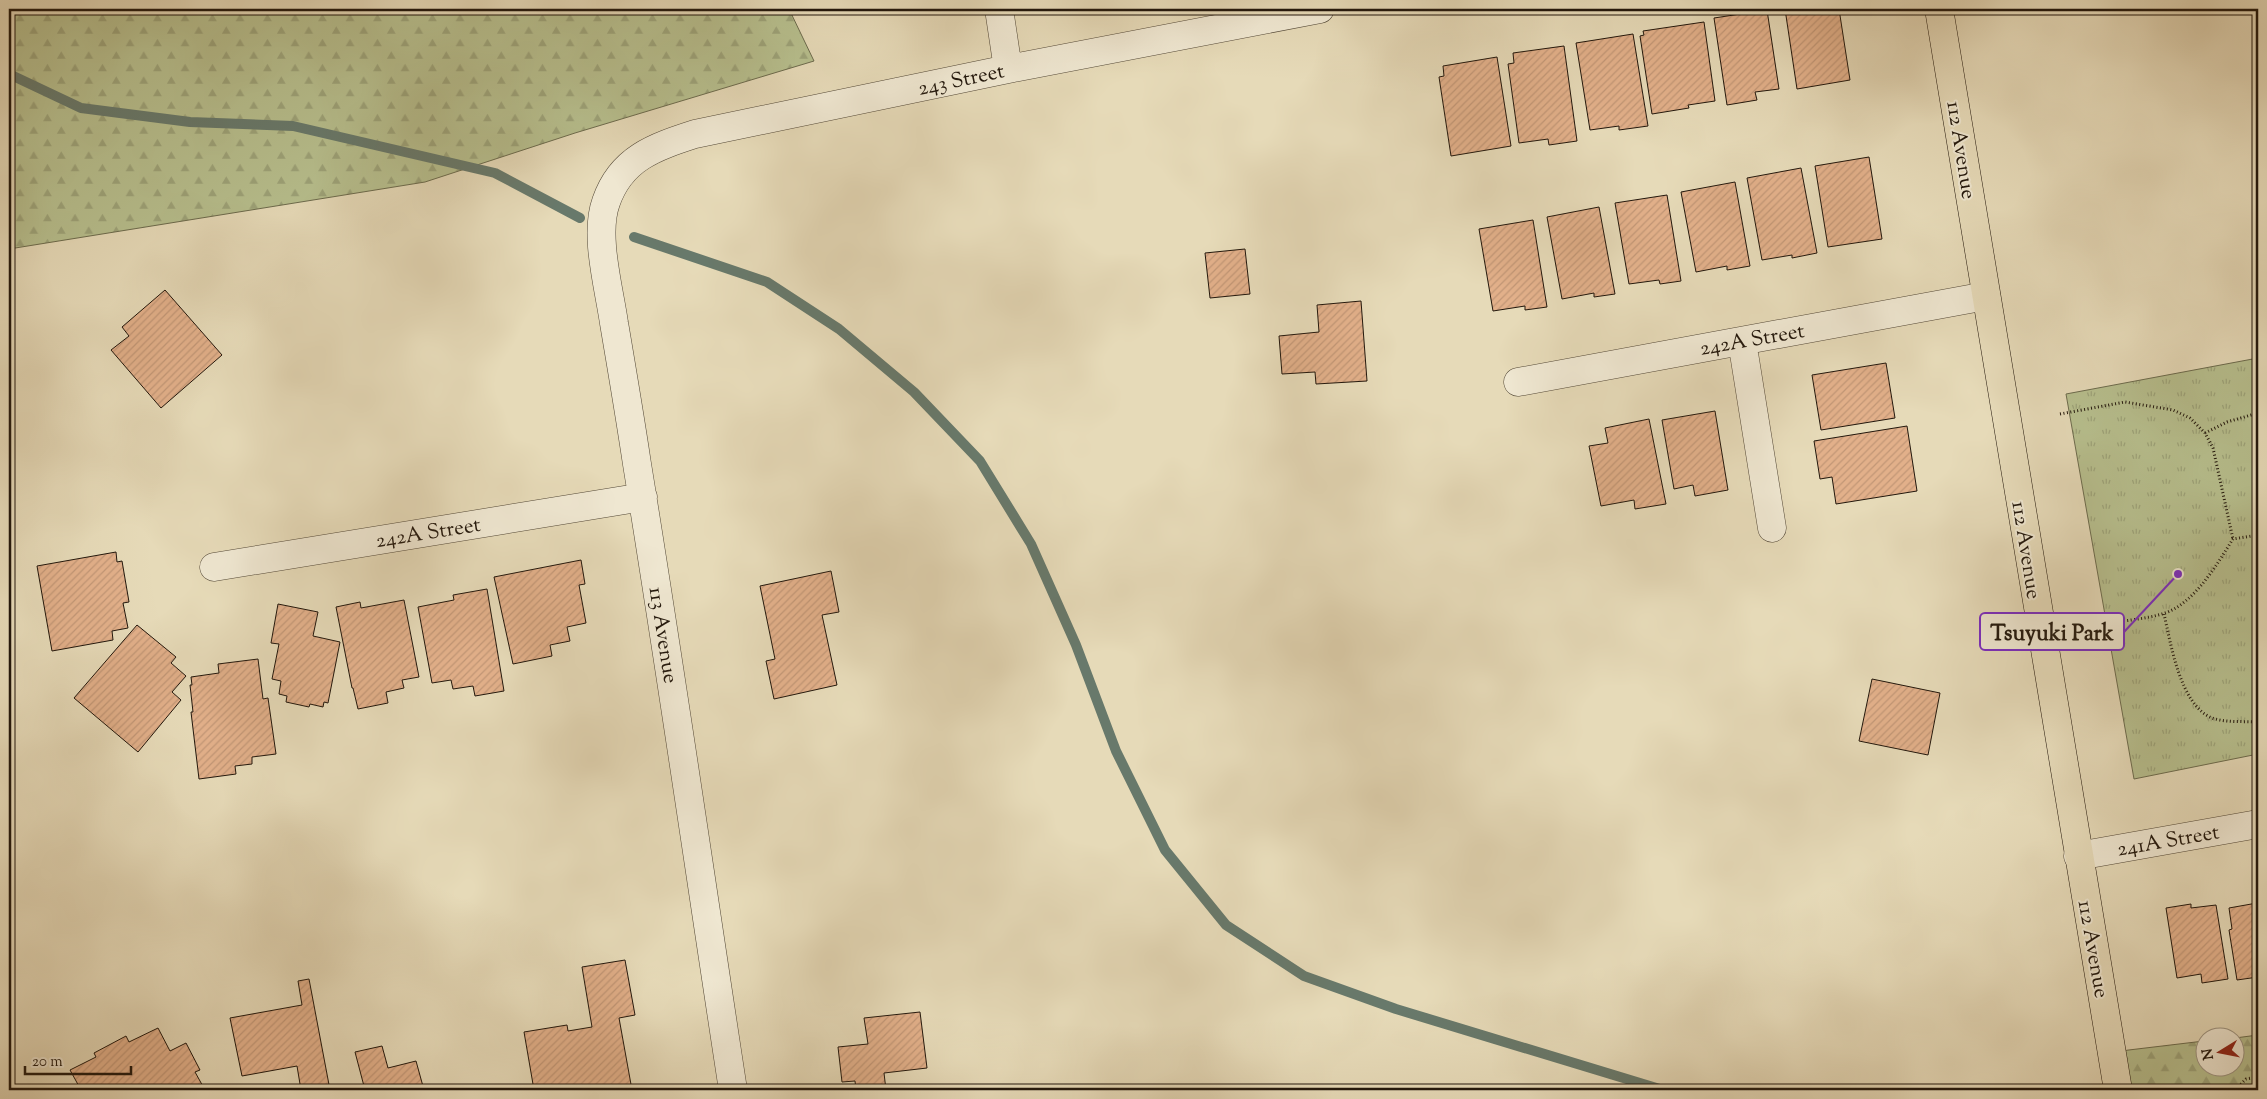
<svg xmlns="http://www.w3.org/2000/svg" width="2267" height="1099" viewBox="0 0 2267 1099" font-family="'Sorts Mill Goudy',serif">
<style>
.forest{fill:url(#forest-firs);stroke:#6c6b4d}
.park{fill:url(#park-tufts);stroke:#6c6b4d}
.lines{fill:none;stroke-linecap:round;stroke-linejoin:round}
.stream{stroke:#68796b;stroke-width:10}
.building{fill:url(#building-hatch);stroke:#22170c}
.minor-casing{stroke:#534837;stroke-width:29}
.major-casing{stroke:#22170c;stroke-width:29}
.path{stroke:#22170c;stroke-width:3;stroke-dasharray:1 2.5;stroke-linecap:butt}
.minor{stroke:#efe7d1;stroke-width:28}
.major{stroke:#e6dab8;stroke-width:28}
.labels{text-anchor:middle;stroke-width:4;stroke-linejoin:round;paint-order:stroke}
.street-label{font-size:21px;fill:#22170c;stroke:#efe7d1}
.leader{fill:none;stroke:#7b2cbf;stroke-width:2}
.callout-dot{fill:#7b2cbf;stroke:#efe7d1;stroke-width:2}
.callout{fill:#efe7d1;stroke:#7b2cbf;stroke-width:2}
.callout-label{font-size:22px;text-anchor:middle;font-weight:bold;fill:#22170c}
</style>
<defs>
<pattern id="forest-firs" width="22" height="20" patternUnits="userSpaceOnUse" patternTransform="scale(1.25)"><rect width="22" height="20" fill="#b7bf8e"/><path d="M5 1l3.5 6h-7zM16 11l3.5 6h-7z" fill="#9da379"/></pattern>
<pattern id="park-tufts" width="24" height="20" patternUnits="userSpaceOnUse" patternTransform="scale(1.25)"><rect width="24" height="20" fill="#b7bf8e"/><path d="M3 7l-1-3M5 7V3M7 7l1-3M15 17l-1-3M17 17v-4M19 17l1-3" fill="none" stroke="#9da379"/></pattern>
<pattern id="building-hatch" width="6" height="6" patternUnits="userSpaceOnUse" patternTransform="scale(1.25)"><rect width="6" height="6" fill="#e2b08a"/><path d="M-1 1l2-2M0 6l6-6M5 7l2-2" fill="none" stroke="#c29776"/></pattern>
</defs>
<rect width="100%" height="100%" fill="#e6dab8"/>
<filter id="stains"><feTurbulence type="fractalNoise" baseFrequency=".004" numOctaves="4"/><feColorMatrix values="0 0 0 0 .2 0 0 0 0 .09 0 0 0 0 .02 0 0 0 .5 -.17"/></filter>
<radialGradient id="worn" r=".72"><stop offset=".6" stop-color="#630" stop-opacity="0"/><stop offset="1" stop-color="#630" stop-opacity=".3"/></radialGradient>
<!-- forest -->
<path class="forest" d="M 9,9 L 789,9 L 814,61 L 575,133 L 425,182 L 9,249 Z
M 2258,1035 L 2258,1090 L 2118,1090 L 2112,1052 L 2204,1041 L 2204,1066 L 2234,1066 L 2235,1038 Z"/>
<!-- park -->
<path class="park" d="M 2258,358 L 2258,754 L 2134,779 L 2066,394 Z"/>
<g class="lines">
<!-- stream -->
<path class="stream" d="M 9,74 L 81,108 L 190,122 L 293,126 L 495,173 L 580,218
M 634,237 L 767,282 L 839,329 L 914,392 L 980,461 L 1031,544 L 1076,645 L 1116,751 L 1165,850 L 1226,925 L 1304,976 L 1396,1009 L 1663,1090"/>
</g>
<!-- building -->
<path class="building" d="M 1785,9 L 1839,9 L 1850,80 L 1797,89 Z
M 1767,10 L 1779,89 L 1755,92 L 1757,100 L 1727,105 L 1714,18 Z
M 1704,22 L 1715,101 L 1688,105 L 1689,108 L 1652,114 L 1640,36 L 1644,35 L 1643,31 Z
M 1633,34 L 1648,126 L 1619,130 L 1619,126 L 1590,130 L 1576,43 Z
M 1564,46 L 1577,141 L 1549,145 L 1548,139 L 1519,143 L 1508,64 L 1514,63 L 1513,53 Z
M 1497,57 L 1511,146 L 1451,156 L 1439,77 L 1444,76 L 1443,66 Z
M 1869,157 L 1882,239 L 1828,247 L 1815,166 Z
M 1801,168 L 1817,253 L 1792,258 L 1792,255 L 1762,260 L 1747,178 Z
M 1735,182 L 1750,266 L 1727,270 L 1727,266 L 1696,272 L 1681,192 Z
M 1667,195 L 1681,281 L 1660,284 L 1659,280 L 1629,284 L 1615,203 Z
M 1599,207 L 1615,294 L 1594,297 L 1594,293 L 1562,299 L 1547,217 Z
M 1533,220 L 1547,307 L 1525,310 L 1525,306 L 1493,311 L 1479,229 Z
M 1245,249 L 1250,294 L 1210,298 L 1205,253 Z
M 165,290 L 222,355 L 161,408 L 111,350 L 129,336 L 122,327 Z
M 1361,301 L 1367,381 L 1316,384 L 1315,372 L 1282,374 L 1279,336 L 1319,332 L 1317,305 Z
M 1886,363 L 1895,418 L 1821,430 L 1812,375 Z
M 1715,411 L 1728,490 L 1695,496 L 1693,485 L 1674,489 L 1662,420 Z
M 1649,419 L 1666,504 L 1635,509 L 1634,500 L 1601,506 L 1589,446 L 1608,443 L 1605,428 Z
M 1907,426 L 1917,491 L 1836,504 L 1832,477 L 1820,479 L 1814,441 Z
M 116,552 L 117,562 L 122,561 L 129,602 L 123,603 L 128,628 L 112,631 L 113,640 L 52,651 L 37,566 Z
M 581,560 L 585,584 L 579,585 L 586,623 L 567,627 L 570,641 L 550,645 L 552,656 L 513,664 L 494,577 Z
M 831,571 L 839,612 L 822,615 L 837,685 L 774,699 L 766,661 L 775,659 L 760,586 Z
M 487,589 L 504,691 L 475,696 L 473,686 L 453,689 L 451,680 L 432,683 L 418,607 L 454,600 L 453,595 Z
M 404,600 L 419,677 L 402,680 L 404,688 L 386,692 L 388,703 L 358,709 L 353,688 L 352,688 L 336,607 L 360,602 L 361,608 Z
M 278,604 L 318,612 L 313,636 L 340,642 L 328,703 L 324,702 L 323,707 L 310,704 L 309,707 L 286,702 L 287,696 L 279,694 L 281,681 L 272,679 L 279,644 L 271,643 Z
M 137,625 L 176,657 L 171,663 L 186,676 L 172,692 L 181,700 L 138,752 L 74,698 Z
M 258,659 L 263,699 L 268,698 L 276,754 L 252,757 L 252,764 L 235,766 L 236,774 L 199,779 L 191,712 L 193,712 L 190,685 L 192,685 L 191,677 L 219,673 L 218,664 Z
M 1872,679 L 1940,693 L 1928,755 L 1859,741 Z
M 2257,898 L 2258,898 L 2258,977 L 2237,980 L 2229,930 L 2232,929 L 2229,908 L 2257,903 Z
M 2191,904 L 2191,908 L 2216,905 L 2228,979 L 2202,983 L 2201,974 L 2177,978 L 2166,908 Z
M 625,960 L 635,1015 L 619,1018 L 632,1090 L 534,1090 L 524,1032 L 567,1025 L 568,1031 L 592,1027 L 582,967 Z
M 309,979 L 330,1090 L 301,1090 L 297,1066 L 242,1076 L 230,1018 L 302,1005 L 298,981 Z
M 920,1012 L 927,1068 L 884,1073 L 886,1090 L 856,1090 L 855,1081 L 842,1082 L 838,1047 L 868,1044 L 864,1018 Z
M 158,1028 L 170,1051 L 186,1043 L 200,1070 L 195,1072 L 205,1090 L 81,1090 L 70,1070 L 96,1057 L 94,1053 L 126,1036 L 129,1042 Z
M 382,1046 L 388,1068 L 416,1061 L 424,1090 L 365,1090 L 355,1052 Z"/>
<g class="lines">
<!-- minor casing -->
<g class="minor-casing">
<path id="minor" d="M 999,9 L 1008,69
M 1742,341 L 1772,528
M 1518,382 L 1986,296
M 214,567 L 643,497
M 2078,856 L 2258,824
M 733,1090 C 701,882 671,672 637,464 C 630,417 622,370 614,323 C 609,288 594,235 606,202 C 621,158 655,147 695,134 L 1008,69 L 1320,9"/>
</g>
<!-- major casing -->
<g class="major-casing">
<path id="major" d="M 1939,9 L 2118,1090"/>
</g>
<!-- path -->
<path class="path" d="M 2060,414 L 2125,402 L 2173,410 L 2190,418 L 2205,433 L 2213,448 L 2233,539
M 2205,433 L 2227,422 L 2258,413
M 2164,614 C 2171,644 2180,705 2212,718 C 2227,723 2243,721 2258,722
M 2096,625 C 2118,621 2141,620 2162,614 C 2194,605 2217,564 2233,539 L 2258,535
M 2237,1090 L 2238,1087 L 2246,1079 L 2258,1077"/>
<!-- minor -->
<use href="#minor" class="minor"/>
<!-- major -->
<use href="#major" class="major"/>
</g>
<g class="labels">
<!-- street labels -->
<g class="street-label">
<text transform="translate(961 79) rotate(-12)" y="7">243 Street</text>
<text transform="translate(1962 150) rotate(81)" y="7">112 Avenue</text>
<text transform="translate(1752 339) rotate(-10)" y="7">242A Street</text>
<text transform="translate(428 532) rotate(-9)" y="7">242A Street</text>
<text transform="translate(2027 550) rotate(81)" y="7">112 Avenue</text>
<text transform="translate(664 635) rotate(81)" y="7">113 Avenue</text>
<text transform="translate(2168 840) rotate(-10)" y="7">241A Street</text>
<text transform="translate(2094 949) rotate(80)" y="7">112 Avenue</text>
</g>
</g>
<!-- callouts -->
<path class="leader" d="M2178 574L2124 632"/>
<circle class="callout-dot" cx="2178" cy="574" r="5"/>
<rect class="callout" x="1980" y="613" width="144" height="37" rx="5"/>
<g class="callout-label">
<text x="2052" y="640">Tsuyuki Park</text>
</g>
<!-- margin -->
<rect width="2267" height="1099" fill="none" stroke="#e6dab8" stroke-width="30"/>
<rect x="10" y="10" width="2247" height="1079" fill="none" stroke="#22170c" stroke-width="2.5"/>
<rect x="15" y="15" width="2237" height="1069" fill="none" stroke="#22170c"/>
<!-- north arrow -->
<g transform="translate(2220 1052) rotate(260)"><circle r="24" fill="#efe7d1" stroke="#9d9482"/>
<path d="M0-4L9 19L0 12L-9 19Z" fill="#8f2418"/>
<text y="-8" font-size="14" font-weight="bold" text-anchor="middle" fill="#22170c">N</text>
</g>
<!-- scale -->
<path d="M25 1066v8h106v-8" fill="none" stroke="#22170c" stroke-width="2.5"/>
<text x="32" y="1066" font-size="15" fill="#22170c" stroke="#efe7d1" stroke-width="4" paint-order="stroke">20 m</text>
<rect width="100%" height="100%" filter="url(#stains)"/>
<rect width="100%" height="100%" fill="url(#worn)"/>
</svg>
